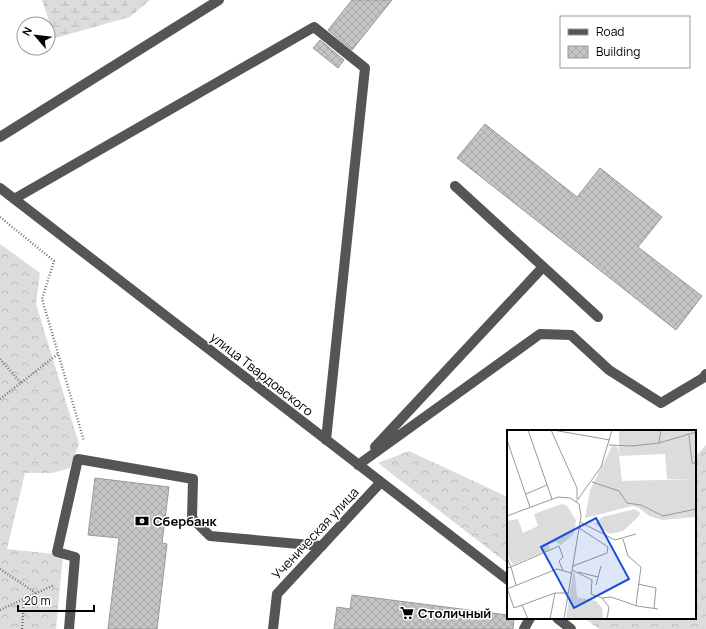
<svg xmlns="http://www.w3.org/2000/svg" width="706" height="629" viewBox="0 0 706 629" font-family="Manrope,sans-serif">
<style>
.forest{fill:url(#forest-crowns)}
.wetland{fill:url(#wetland-marsh)}
.building{fill:url(#building-cross-hatch);stroke:#999}
.lines{fill:none;stroke-linecap:round;stroke-linejoin:round}
.path{stroke:#777;stroke-width:2.5;stroke-dasharray:1 2;stroke-linecap:butt}
.minor{stroke:#555;stroke-width:10}
.labels{text-anchor:middle;stroke-width:3;stroke-linejoin:round;paint-order:stroke}
.street-label{font-size:13px;fill:#000;stroke:#fff}
.poi-label{font-size:13px;font-weight:bold;fill:#000;stroke:#fff;text-anchor:start}
.inset-road{fill:none;stroke:#999;stroke-width:1}
.view{fill:#1d4ed8;fill-opacity:0.15;stroke:#1d4ed8;stroke-width:2}
.inset-edge{fill:none;stroke:#000;stroke-width:2}
</style>
<defs>
<pattern id="forest-crowns" width="20" height="18" patternUnits="userSpaceOnUse"><rect width="20" height="18" fill="#dcdcdc"/><path d="M2 6a3 3 0 1 1 6 0M12 15a3 3 0 1 1 6 0" fill="none" stroke="#bbb"/></pattern>
<pattern id="wetland-marsh" width="20" height="14" patternUnits="userSpaceOnUse"><rect width="20" height="14" fill="#dcdcdc"/><path d="M1 5h8M5 5V1M11 12h8M15 12V8" fill="none" stroke="#bbb"/></pattern>
<pattern id="building-cross-hatch" width="8" height="8" patternUnits="userSpaceOnUse"><rect width="8" height="8" fill="#c4c4c4"/><path d="M0 0l8 8M0 8l8-8" fill="none" stroke="#a7a7a7"/></pattern>
</defs>
<rect width="100%" height="100%" fill="#fff"/>
<!-- forest -->
<path class="forest" d="M 0,244 L 40,273 L 36,304 L 79,444 L 70,468 L 52,473 L 25,473 L 7,549 L 63,555 L 56,629 L 0,629 Z
M 706,445 L 706,629 L 599,629 L 584,618 L 695,618 L 695,457 Z
M 409,451 L 508,497 L 508,564 L 378,463 Z"/>
<!-- wetland -->
<path class="wetland" d="M 42,0 L 150,0 L 130,17 L 55,38 Z"/>
<!-- building -->
<path class="building" d="M 352,0 L 392,0 L 352,50 L 328,30 Z
M 320,40 L 344,60 L 338,68 L 313,48 Z
M 485,124 L 577,197 L 600,168 L 662,217 L 638,247 L 702,296 L 676,330 L 457,158 Z
M 95,478 L 169,487 L 162,543 L 167,544 L 157,629 L 108,629 L 119,538 L 88,535 Z
M 352,595 L 508,615 L 508,618 L 514,618 L 513,629 L 334,629 L 337,607 L 350,609 Z"/>
<g class="lines">
<!-- path -->
<path class="path" d="M 0,217 L 54,261 L 42,299 L 84,441
M 0,359 L 21,383
M 0,399 L 58,354
M 0,569 L 36,593
M 0,610 L 54,585
M 22,629 L 24,599"/>
<!-- minor -->
<path class="minor" d="M 0,137 L 219,0
M 455,186 L 598,317
M 0,188 L 508,580
M 14,199 L 314,27 L 365,68 L 326,440
M 375,447 L 543,267
M 358,465 L 540,334 L 571,335 L 609,370 L 661,403 L 703,378 L 706,374
M 557,618 L 571,629
M 69,629 L 75,557 L 57,552 L 78,459 L 193,479 L 192,518 L 210,536 L 322,546
M 273,629 L 277,594 L 381,482
M 524,629 L 530,618"/>
</g>
<!-- icons -->
<defs>
<g id="bank-bare" transform="scale(1.08)"><path d="M-6-4H6V4H-6ZM0-2.3a2.3 2.3 0 1 0 0 4.6a2.3 2.3 0 1 0 0-4.6Z" fill="#000" stroke="#fff" stroke-width="2.5" paint-order="stroke"/></g>
<g id="supermarket-bare" transform="scale(1.08)"><path d="M-6-5.5h2.5l.6 2H6L4.5 2H-2.5L-4.4-4H-6ZM-1.5 3.2a1.3 1.3 0 1 0 .1 0ZM3 3.2a1.3 1.3 0 1 0 .1 0Z" fill="#000" stroke="#fff" stroke-width="2.5" paint-order="stroke"/></g>
</defs>
<g fill-rule="evenodd">
<use href="#bank-bare" x="142" y="521"/>
<use href="#supermarket-bare" x="407" y="613"/>
</g>
<g class="labels">
<!-- street labels -->
<g class="street-label">
<text transform="translate(262 374) rotate(38)" y="5">улица Твардовского</text>
<text transform="translate(315 533) rotate(-47)" y="5">Ученическая улица</text>
</g>
<!-- poi labels -->
<g class="poi-label">
<text x="153" y="526">Сбербанк</text>
<text x="418" y="618">Столичный</text>
</g>
</g>
<!-- overview -->
<g transform="translate(507 430)">
<rect width="189" height="189" fill="#fff"/>
<path d="M 105,16 L 111,17 L 115,51 L 189,49 L 189,87 L 155,90 L 142,86 L 132,78 L 125,76 L 78,88 L 83,60 Z" fill="#dcdcdc"/>
<path d="M 55,74 L 60,76 L 69,90 L 67,104 L 54,115 L 49,112 L 41,114 L 43,119 L 6,135 L 0,125 L 0,91 L 11,89 L 16,103 L 31,96 L 27,84 ZM 66,142 L 68,144 L 70,167 L 89,171 L 95,178 L 96,189 L 59,189 Z" fill="#dcdcdc"/>
<path d="M 128,79 L 133,83 L 132,86 L 116,101 L 103,104 L 88,94 L 95,87 Z" fill="#dcdcdc"/>
<path d="M 112,0 L 189,0 L 189,49 L 160,49 L 158,24 L 112,26 Z" fill="#dcdcdc"/>
<path class="inset-road" d="M 21,0 L 45,69M 44,0 L 70,58 L 70,69M 46,0 L 103,10M 182,5 L 185,33 L 189,33M 0,10 L 23,77M 152,13 L 154,0M 102,15 L 125,16 L 152,13 L 189,2M 85,52 L 112,61 L 120,73 L 134,75 L 156,86 L 189,79M 19,64 L 40,55M 69,72 L 94,37 L 105,0M 0,86 L 51,67 L 63,68 L 72,74 L 74,86 L 57,189M 73,92 L 108,110 L 129,104M 116,109 L 121,126 L 134,137 L 129,175M 0,128 L 4,137 L 52,116 L 56,127 L 52,131 L 56,141M 66,136 L 100,123 L 101,117 L 72,98M 0,138 L 4,137 L 9,155M 65,140 L 85,150 L 84,164 L 95,168 L 102,177 L 100,189M 71,142 L 91,147M 131,154 L 149,158 L 147,178M 89,155 L 94,136M 0,158 L 7,178 L 48,163M 0,159 L 50,139 L 64,143M 95,168 L 104,167 L 130,176 L 151,179M 15,175 L 21,189M 43,189 L 48,163 L 61,163"/>
<path class="view" d="M 89,88 L 122,149 L 67,178 L 34,117 Z"/>
<rect width="189" height="189" class="inset-edge"/>
</g>
<!-- legend -->
<rect x="560" y="16" width="130" height="52" fill="#ffffff" stroke="#999999"/>
<rect x="568" y="29" width="20" height="6" fill="#555555" stroke="#999999"/>
<text x="596" y="36" font-size="12" fill="#000000">Road</text>
<rect x="568" y="46" width="20" height="12" fill="url(#building-cross-hatch)" stroke="#999999"/>
<text x="596" y="56" font-size="12" fill="#000000">Building</text>
<!-- north arrow -->
<g transform="translate(36 36) rotate(298)"><circle r="19" fill="#ffffff" stroke="#999999"/>
<path d="M0-3L7 15L0 10L-7 15Z" fill="#000000"/>
<text y="-6" font-size="11" font-weight="bold" text-anchor="middle" fill="#000000">N</text>
</g>
<!-- scale -->
<path d="M18 605v6h76v-6" fill="none" stroke="#000000" stroke-width="2"/>
<text x="24" y="605" font-size="12" fill="#000000" stroke="#ffffff" stroke-width="3" paint-order="stroke">20 m</text>
</svg>
